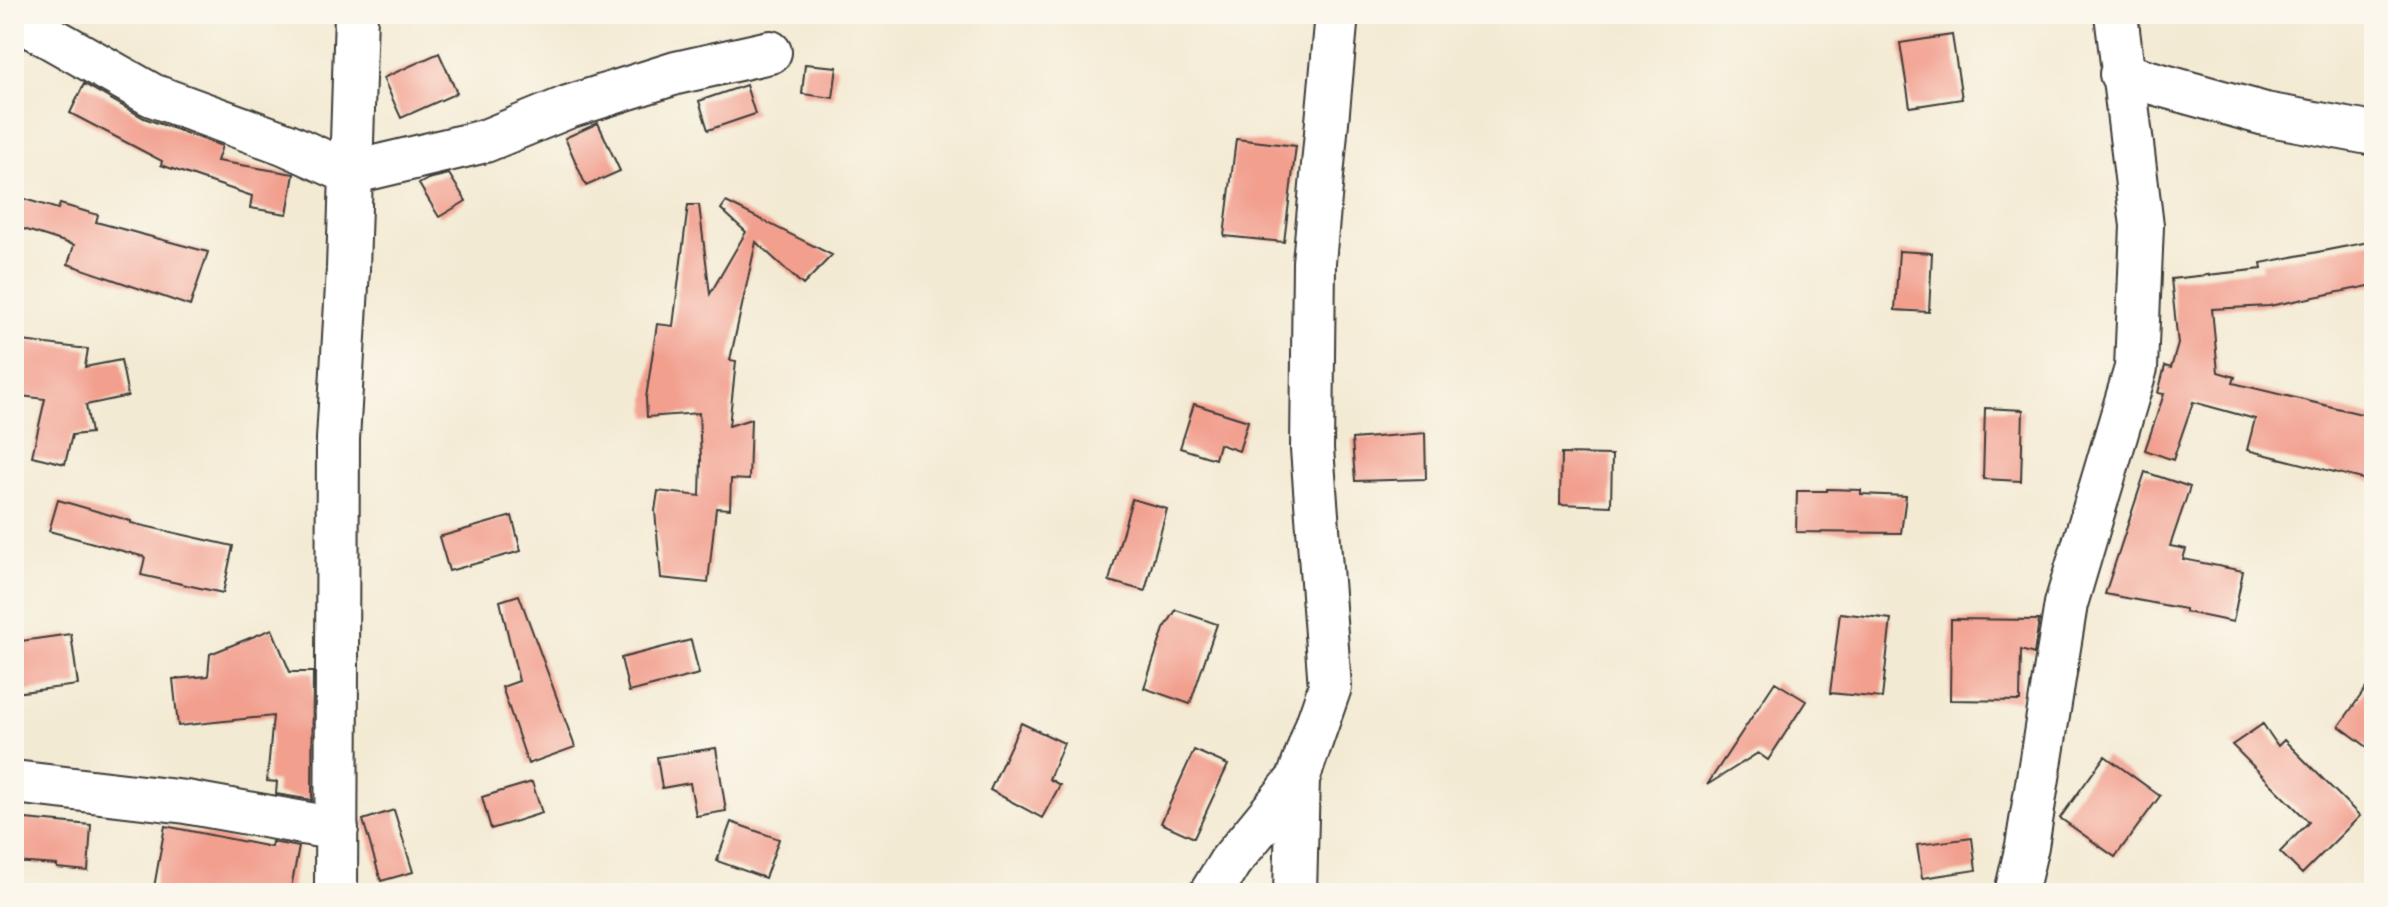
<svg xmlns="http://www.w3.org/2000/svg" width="2388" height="907" viewBox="0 0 2388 907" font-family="Pangolin,sans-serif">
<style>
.building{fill:#f29f8e}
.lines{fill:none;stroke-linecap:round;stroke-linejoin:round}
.minor-casing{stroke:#3c3b37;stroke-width:46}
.minor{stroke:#fff;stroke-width:42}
</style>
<rect width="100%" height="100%" fill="#fbf7ec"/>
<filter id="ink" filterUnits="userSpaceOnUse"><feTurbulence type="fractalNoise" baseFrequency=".0125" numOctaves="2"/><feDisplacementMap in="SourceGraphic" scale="16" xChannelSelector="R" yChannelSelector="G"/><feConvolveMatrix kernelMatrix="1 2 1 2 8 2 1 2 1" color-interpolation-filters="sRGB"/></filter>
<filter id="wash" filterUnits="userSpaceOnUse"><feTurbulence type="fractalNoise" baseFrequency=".006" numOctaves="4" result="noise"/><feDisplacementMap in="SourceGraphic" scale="32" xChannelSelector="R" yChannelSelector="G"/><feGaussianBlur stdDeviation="1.8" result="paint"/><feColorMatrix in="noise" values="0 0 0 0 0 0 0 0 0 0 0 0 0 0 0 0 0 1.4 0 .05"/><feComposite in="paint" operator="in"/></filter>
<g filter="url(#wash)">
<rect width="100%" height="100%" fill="#f3ead3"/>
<g id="blocks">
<!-- building -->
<path class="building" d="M 1952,35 L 1962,99 L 1910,107 L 1900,43 Z
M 439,53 L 457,93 L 401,118 L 383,78 Z
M 805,64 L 837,67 L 833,98 L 802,94 Z
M 84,84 L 144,118 L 222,146 L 217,161 L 294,174 L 287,214 L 250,208 L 252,196 L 161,165 L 162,161 L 70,113 Z
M 746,85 L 755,114 L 708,130 L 699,101 Z
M 598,123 L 620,171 L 586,186 L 565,138 Z
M 1236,139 L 1296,146 L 1284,242 L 1224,236 Z
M 449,174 L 466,201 L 439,217 L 419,184 L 428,179 Z
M 14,196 L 58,209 L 60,204 L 98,215 L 96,222 L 208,252 L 190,306 L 68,264 L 74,245 L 14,226 Z
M 726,202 L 832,255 L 803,285 L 756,242 L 730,360 L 736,361 L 729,426 L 751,419 L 749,480 L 731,479 L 730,509 L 716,508 L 708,583 L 661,578 L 655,511 L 658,491 L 700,496 L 701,459 L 699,413 L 647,417 L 646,398 L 657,324 L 673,326 L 688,205 L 699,205 L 710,294 L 746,232 L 721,209 Z
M 2374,241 L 2374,285 L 2269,306 L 2212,309 L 2218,372 L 2235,377 L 2233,383 L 2374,417 L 2374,482 L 2247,450 L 2255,419 L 2193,402 L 2173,460 L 2145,450 L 2164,394 L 2158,393 L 2165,366 L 2171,368 L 2178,344 L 2171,279 L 2262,269 L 2261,263 Z
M 1899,251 L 1932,253 L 1929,312 L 1895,310 Z
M 14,340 L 88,349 L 85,367 L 121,360 L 128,396 L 86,405 L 91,433 L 72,435 L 65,464 L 32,456 L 45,399 L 14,395 Z
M 1194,404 L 1248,421 L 1239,451 L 1219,444 L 1215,459 L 1180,448 Z
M 1985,408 L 2023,410 L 2021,481 L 1983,479 Z
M 1425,433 L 1426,479 L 1355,481 L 1352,439 Z
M 1561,454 L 1612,455 L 1611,506 L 1560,504 Z
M 2145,472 L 2190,487 L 2170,546 L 2186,549 L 2183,559 L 2243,571 L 2233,622 L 2185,612 L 2185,609 L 2105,594 Z
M 1827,489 L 1861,490 L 1861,494 L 1906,496 L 1901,533 L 1796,532 L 1797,491 L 1827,491 Z
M 1132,499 L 1167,509 L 1145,591 L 1109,581 Z
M 58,500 L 131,521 L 131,523 L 233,546 L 223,593 L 141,575 L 145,557 L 49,531 Z
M 512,516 L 521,551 L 449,571 L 439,537 Z
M 519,595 L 575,747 L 528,764 L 502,687 L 519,681 L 500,601 Z
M 1176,610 L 1217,624 L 1190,704 L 1144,688 L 1164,629 Z
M 1840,613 L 1891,619 L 1882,698 L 1830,693 Z
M 1951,619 L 2039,620 L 2034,654 L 2021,650 L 2020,701 L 1950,700 Z
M 272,629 L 290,672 L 313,672 L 312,800 L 276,794 L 277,782 L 267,781 L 273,716 L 178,726 L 173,679 L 208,676 L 210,654 Z
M 71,634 L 78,685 L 14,693 L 14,642 Z
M 691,640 L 699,674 L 629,692 L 621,658 Z
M 2374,677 L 2374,752 L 2339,726 Z
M 1775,682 L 1806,701 L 1768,760 L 1758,753 L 1707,785 Z
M 1021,723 L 1064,743 L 1049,779 L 1060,785 L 1042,818 L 990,790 Z
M 2263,724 L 2278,746 L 2284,740 L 2360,816 L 2302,874 L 2280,852 L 2309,822 L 2232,745 Z
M 716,748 L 726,811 L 696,816 L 690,783 L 662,788 L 657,757 Z
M 1194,750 L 1228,765 L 1194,838 L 1161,823 Z
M 2105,756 L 2160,796 L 2115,857 L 2060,818 Z
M 532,782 L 542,813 L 491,829 L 482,797 Z
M 394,810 L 413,872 L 381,881 L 363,820 Z
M 14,818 L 91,825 L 88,871 L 57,868 L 57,865 L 14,862 Z
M 731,822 L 779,839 L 765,878 L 717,861 Z
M 165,826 L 271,847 L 272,842 L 299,847 L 290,893 L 153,893 Z
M 1972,838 L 1976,870 L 1922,878 L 1917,845 Z"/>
</g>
</g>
<g filter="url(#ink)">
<use href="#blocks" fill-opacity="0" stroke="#3c3b37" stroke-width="2"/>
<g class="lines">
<!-- minor casing -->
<g class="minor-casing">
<path id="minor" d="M 14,17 L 152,95 L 286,144 L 350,173 L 485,141 L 568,107 L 676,73 L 770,52
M 2121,74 L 2265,114 L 2374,134
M 14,782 L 186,802 L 337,829
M 336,893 L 338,439 L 348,269 L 356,14
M 1211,893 L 1230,862 L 1298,779 L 1330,687 L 1312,449 L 1314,262 L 1337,14
M 1295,893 L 1298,779
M 2016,893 L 2027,846 L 2066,604 L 2136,368 L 2142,226 L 2116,14"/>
</g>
<!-- minor -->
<use href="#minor" class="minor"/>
</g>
</g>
<!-- margin -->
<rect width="2388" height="907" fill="none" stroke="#fbf7ec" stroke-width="48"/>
</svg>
